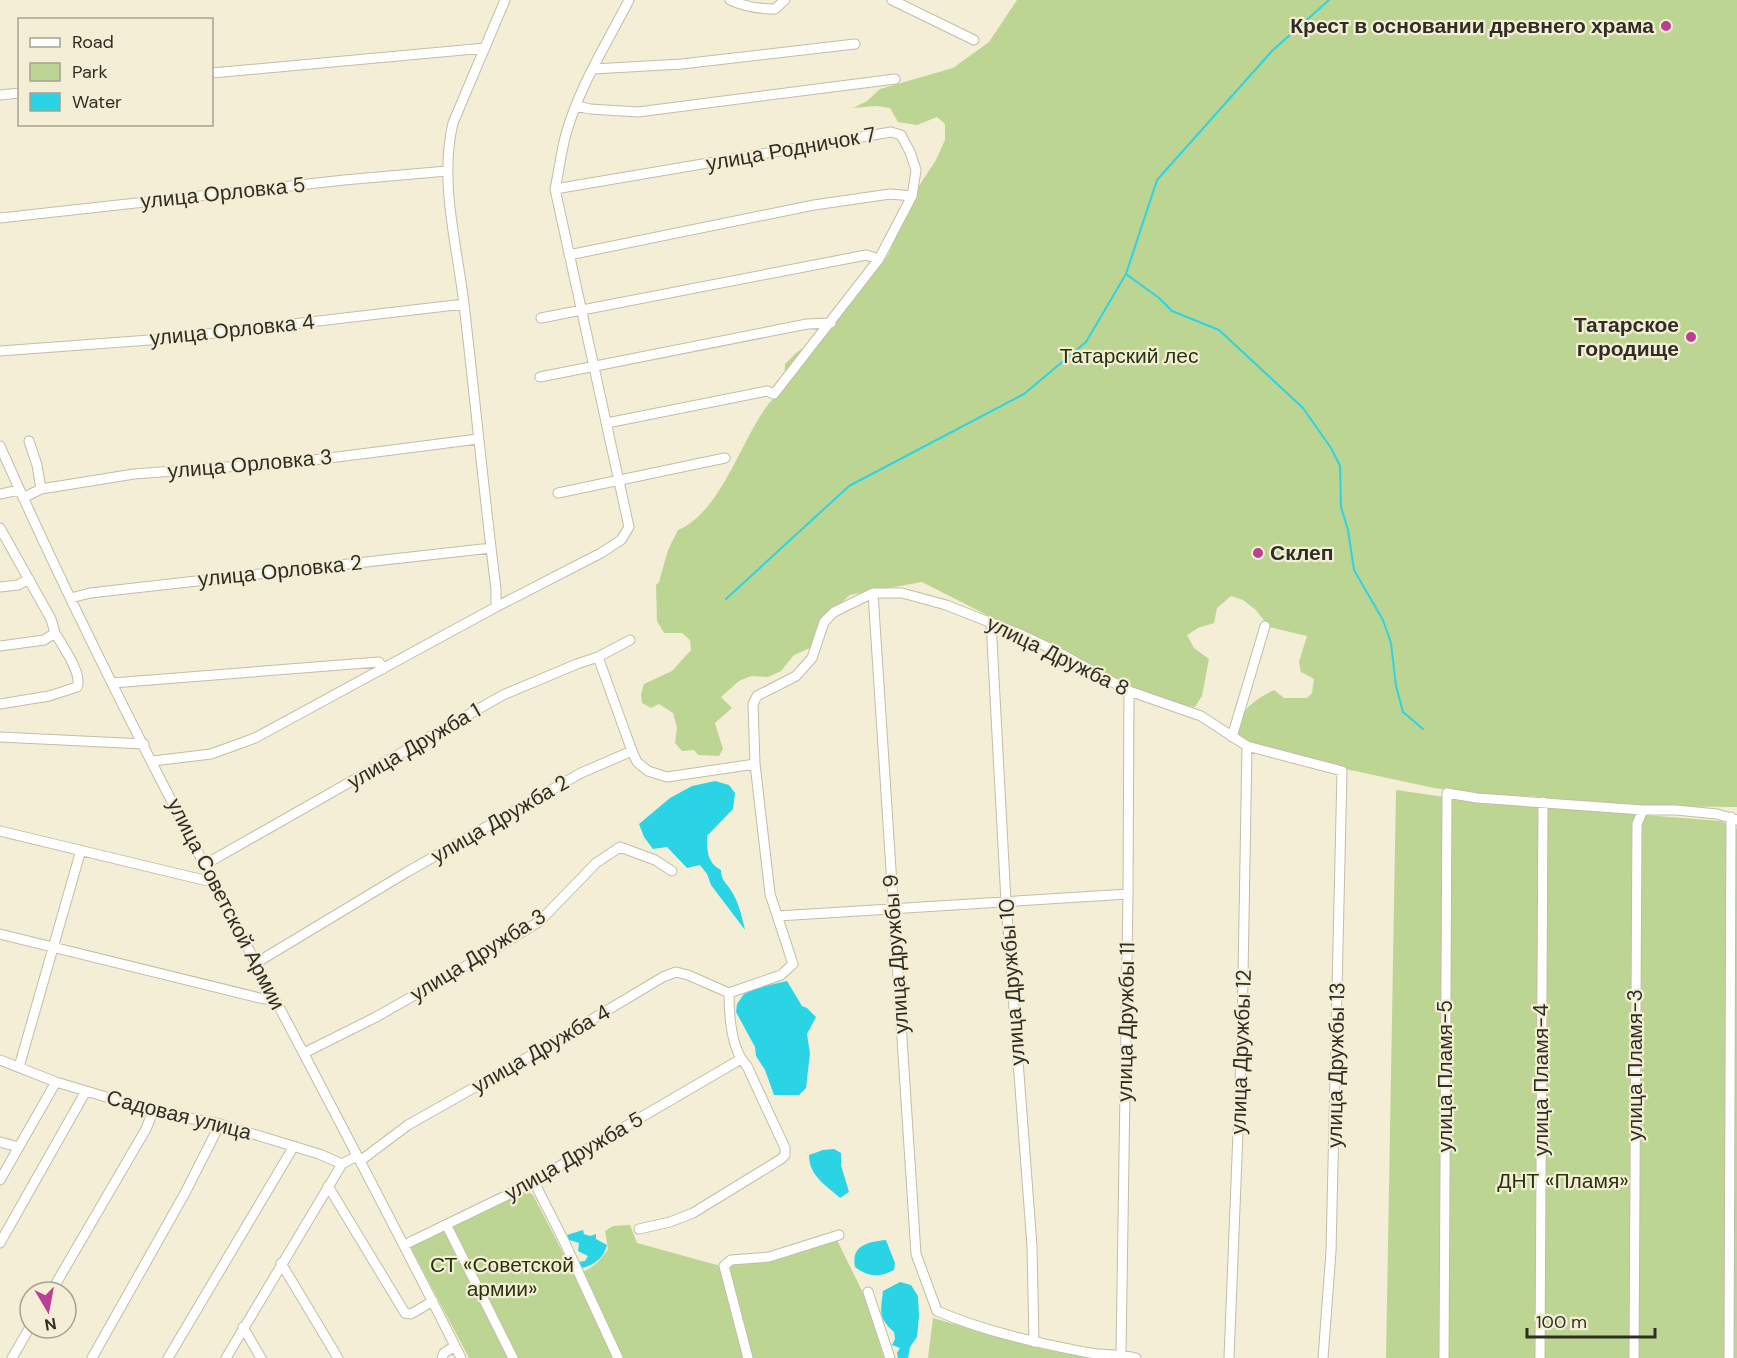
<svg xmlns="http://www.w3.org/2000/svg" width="1737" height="1358" viewBox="0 0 1737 1358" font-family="'DM Sans',sans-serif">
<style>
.green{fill:#bcd593}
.water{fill:#2bd4e5}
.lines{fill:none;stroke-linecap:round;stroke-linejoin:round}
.stream{stroke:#2bd4e5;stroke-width:2}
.street-casing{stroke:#c3bda6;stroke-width:11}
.street{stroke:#fff;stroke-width:9}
.poi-dot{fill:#b94093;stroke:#f4eed6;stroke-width:2}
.labels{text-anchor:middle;stroke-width:4.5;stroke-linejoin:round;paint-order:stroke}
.poi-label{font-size:21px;font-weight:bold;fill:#302d24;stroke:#f4eed6;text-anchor:end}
.street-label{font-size:21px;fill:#302d24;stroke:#f4eed6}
.park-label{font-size:21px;fill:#27350c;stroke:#f4eed6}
</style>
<rect width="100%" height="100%" fill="#f4eed6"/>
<!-- green -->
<path class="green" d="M 1017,0 L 1737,0 L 1737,807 L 1619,806 L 1531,796 L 1507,797 L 1434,788 L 1299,759 L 1255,745 L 1237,734 C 1237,711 1256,699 1274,690 L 1284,698 L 1307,698 L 1312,693 L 1314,679 L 1301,672 L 1299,662 L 1307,636 L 1269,627 L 1256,610 L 1243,600 L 1231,596 L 1217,608 L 1214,623 L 1198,628 L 1187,635 L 1194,648 L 1209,659 L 1202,696 L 1195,707 L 1181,705 L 1129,687 L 922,582 L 850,595 L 822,620 L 810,648 L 794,655 L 781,671 L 768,677 L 751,676 L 739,681 L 721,697 L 732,708 L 715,723 L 723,749 L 719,756 L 698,755 L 694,750 L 682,751 L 675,743 L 677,728 L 673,713 L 659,704 L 651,708 L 642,703 L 641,694 L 644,684 L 672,671 L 691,650 L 690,640 L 682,633 L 664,633 L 657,621 L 656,585 L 659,582 L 668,550 L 678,530 C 720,513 741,441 767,406 C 771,400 778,395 784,390 L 785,364 L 796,353 L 830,328 L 888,255 L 917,189 L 936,160 L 945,140 L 945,124 L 937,117 L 917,125 L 898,122 L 890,108 L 876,106 L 853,108 L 867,101 L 880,89 L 953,68 L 989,42 Z
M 1396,790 L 1479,802 L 1721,821 L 1737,829 L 1737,1358 L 1386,1358 Z
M 527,1191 L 533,1195 L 574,1274 C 591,1271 599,1262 608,1249 L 605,1231 L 613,1226 L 630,1225 L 637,1243 L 717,1265 L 730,1265 L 768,1261 L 836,1238 L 866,1299 L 884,1358 L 469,1358 L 410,1246 Z
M 933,1318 L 1042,1349 L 1093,1358 L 928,1358 Z"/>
<!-- water -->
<path class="water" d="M 715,781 L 729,785 L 735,793 L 733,809 L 707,836 C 707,850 707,863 721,870 C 721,881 727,883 732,892 C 739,903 742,917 745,930 L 711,885 L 707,874 L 700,865 L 687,868 L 667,847 L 653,849 L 644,837 L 639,824 L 670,798 L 692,786 Z
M 787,981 L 802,1006 L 807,1008 L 816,1017 L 807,1034 L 810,1053 L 806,1088 L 799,1095 L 774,1095 L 765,1070 L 756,1056 L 755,1047 L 736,1012 L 737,1004 L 744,994 L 757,988 Z
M 834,1149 L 841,1153 L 841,1165 L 849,1192 L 840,1198 C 826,1185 809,1176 809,1155 L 823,1150 Z
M 583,1230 L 584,1234 L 590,1236 L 596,1234 L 596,1239 L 607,1245 C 604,1258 594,1265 582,1268 L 578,1266 L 577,1262 L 585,1261 L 588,1256 L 578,1251 L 579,1243 L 569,1240 L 567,1235 Z
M 886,1240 L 895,1263 L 894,1270 C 879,1278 868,1277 855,1267 C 851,1245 868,1242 886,1240 Z
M 900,1282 L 911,1285 L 918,1296 L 919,1316 L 917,1337 L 910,1347 L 908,1358 L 898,1358 L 897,1353 L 900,1348 L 892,1345 L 895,1339 L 894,1332 C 877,1317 881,1311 883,1291 Z"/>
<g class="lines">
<!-- stream -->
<path class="stream" d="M 1329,0 L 1272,51 L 1157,180 L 1126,274 L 1159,298 L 1172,311 L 1219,330 L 1303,408 L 1331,448 L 1340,466 L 1341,507 L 1348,530 L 1354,570 L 1383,620 L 1391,643 L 1396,686 L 1403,712 L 1423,729
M 726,599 L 849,486 L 1024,394 L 1086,342 L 1126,274"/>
<!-- street casing -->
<g class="street-casing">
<path id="street" d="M 730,0 C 745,7 759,9 775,9 L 785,0
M 892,0 L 974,40
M 593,69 L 682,64 L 855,44
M 212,73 L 485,48
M 0,95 L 20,93
M 577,106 L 590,109 L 638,112 L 895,79
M 555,189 L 891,132 L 901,135 L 910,152 L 916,170 L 912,196 L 879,259 L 774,394 L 767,391 L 607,423
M 0,218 L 344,180 L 447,171
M 569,255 L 814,205 L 890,194 L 912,196
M 541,318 L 866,255 L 879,259
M 0,351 L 163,339 L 464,304
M 540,377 L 807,324 L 831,323
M 29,441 L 37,465 L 41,489
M 0,446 C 138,758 309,1053 461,1358
M 558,493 L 725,458
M 0,494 L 19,490
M 23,498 L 41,489 L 134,474 L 306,461 L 478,439
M 0,528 L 51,619 L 55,633 L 44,640 L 0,646
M 0,587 L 18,585 L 29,579
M 873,593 L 916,1254 L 937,1311 C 986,1332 1038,1343 1090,1353 C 1106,1356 1119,1353 1136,1358
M 71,598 L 90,593 L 491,548
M 496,607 L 496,589 C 484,494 475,399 464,304 C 457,245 439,182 453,123 L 505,0
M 991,622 L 1006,902 L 1032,1246 L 1034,1342
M 598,657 L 632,751
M 112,683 L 379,662 L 383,669
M 0,704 L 49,696 L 77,687 C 83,674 62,645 55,633
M 0,737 L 144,744
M 1232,737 L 1265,626
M 153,761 L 211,754 L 255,738 L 496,607 L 601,553 L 621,540 L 629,527 L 555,189 C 559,171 561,152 566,134 C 579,87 607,43 629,0
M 0,831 L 212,882
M 204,865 L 503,695 L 577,664 L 598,657 L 630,640
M 778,916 L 1128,894
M 0,934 L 264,999 L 273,996
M 256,963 L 407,872 L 581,773 L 632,751 L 637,762 L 648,771 L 667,777 L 755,764
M 729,993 L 781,975 L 793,964 L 770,894 L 755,764 L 753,704 L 757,696 L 796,676 L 812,658 L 824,622 L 834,612 L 873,593 L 902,593 L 946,605 L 1022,635 L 1056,651 L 1129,691 L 1201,716 L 1247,746 L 1342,771 L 1331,1251 L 1323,1358
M 304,1053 L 376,1017 L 480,958 L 540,921 L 596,863 L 620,847 L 655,860 L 672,871
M 0,1060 L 56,1082 L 153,1111 L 220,1124 L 319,1154 L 342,1164 L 357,1156
M 19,1067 L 81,850
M 0,1142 L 19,1147
M 360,1161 L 408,1125 L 544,1048 L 663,977 L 676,972 L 688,975 L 729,993
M 0,1180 L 56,1082
M 534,1182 L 563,1239 L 618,1358
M 328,1186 L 405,1313 L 411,1314 L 433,1301
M 447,1226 L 513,1358
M 639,1229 L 670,1222 L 693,1213 L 781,1159 L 785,1155 L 785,1148 L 747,1066 C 731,1050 729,1014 729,993
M 0,1243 L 86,1091
M 404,1245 L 534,1182 L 597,1143 L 741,1059
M 281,1263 L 338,1358
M 51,1292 L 146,1129 L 153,1111
M 868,1292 L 890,1358
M 243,1327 L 261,1358
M 1121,1353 L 1128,894 L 1129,691
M 12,1358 L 30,1327
M 92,1358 L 185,1193 L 220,1124
M 168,1358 L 294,1146
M 226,1358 L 342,1164
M 442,1358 L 444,1353 L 455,1346
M 748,1358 L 724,1266 L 731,1260 L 769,1257 L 839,1235
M 1229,1358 L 1242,1032 L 1247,746
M 1444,1358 L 1447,793 L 1477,798 L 1643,810 L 1676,810 L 1717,814 L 1737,820
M 1540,1358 L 1543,802
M 1634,1358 L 1637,824 L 1643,810
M 1729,1358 L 1731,817"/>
</g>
<!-- street -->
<use href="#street" class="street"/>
</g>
<!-- markers -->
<g class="poi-dot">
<circle cx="1666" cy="26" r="6"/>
<circle cx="1691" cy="337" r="6"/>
<circle cx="1258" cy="553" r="6"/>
</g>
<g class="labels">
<!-- poi labels -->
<g class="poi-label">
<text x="1654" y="33">Крест в основании древнего храма</text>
<text x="1679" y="332">Татарское<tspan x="1679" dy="24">городище</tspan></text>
<text x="1270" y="560" text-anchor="start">Склеп</text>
</g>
<!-- street labels -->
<g class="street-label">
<text transform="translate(791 149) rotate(-10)" y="7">улица Родничок 7</text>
<text transform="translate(223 193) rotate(-6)" y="7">улица Орловка 5</text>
<text transform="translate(232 330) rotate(-6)" y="7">улица Орловка 4</text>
<text transform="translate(250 464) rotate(-5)" y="7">улица Орловка 3</text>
<text transform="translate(280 571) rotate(-6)" y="7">улица Орловка 2</text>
<text transform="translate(1058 656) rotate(26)" y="7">улица Дружба 8</text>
<text transform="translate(414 746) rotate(-30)" y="7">улица Дружба 1</text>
<text transform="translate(500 819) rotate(-30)" y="7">улица Дружба 2</text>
<text transform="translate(226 904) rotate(63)" y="7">улица Советской Армии</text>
<text transform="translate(896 954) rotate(-94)" y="7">улица Дружбы 9</text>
<text transform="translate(478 955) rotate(-32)" y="7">улица Дружба 3</text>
<text transform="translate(1012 982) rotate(-94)" y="7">улица Дружбы 10</text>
<text transform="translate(1126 1022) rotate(-89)" y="7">улица Дружбы 11</text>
<text transform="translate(541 1049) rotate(-30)" y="7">улица Дружба 4</text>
<text transform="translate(1241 1052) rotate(-88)" y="7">улица Дружбы 12</text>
<text transform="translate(1336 1065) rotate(-89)" y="7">улица Дружбы 13</text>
<text transform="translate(1635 1065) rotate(-90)" y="7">улица Пламя-3</text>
<text transform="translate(1445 1076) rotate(-90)" y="7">улица Пламя-5</text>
<text transform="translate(1541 1080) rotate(-90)" y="7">улица Пламя-4</text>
<text transform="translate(179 1115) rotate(14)" y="7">Садовая улица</text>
<text transform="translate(574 1156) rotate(-30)" y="7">улица Дружба 5</text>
</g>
<!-- park labels -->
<g class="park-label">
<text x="1129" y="363">Татарский лес</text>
<text x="1563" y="1188">ДНТ «Пламя»</text>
<text x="502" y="1272">СТ «Советской<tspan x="502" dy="24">армии»</tspan></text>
</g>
</g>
<!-- legend -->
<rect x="18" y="18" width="195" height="108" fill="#f4eed6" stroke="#a6a18f" stroke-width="1.5"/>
<rect x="30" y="38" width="30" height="9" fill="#ffffff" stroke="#a6a18f" stroke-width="1.5"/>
<text x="72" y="48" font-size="18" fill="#302d24">Road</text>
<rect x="30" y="63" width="30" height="18" fill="#bcd593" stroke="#a6a18f" stroke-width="1.5"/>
<text x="72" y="78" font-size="18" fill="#302d24">Park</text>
<rect x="30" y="93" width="30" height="18" fill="#2bd4e5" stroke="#a6a18f" stroke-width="1.5"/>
<text x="72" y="108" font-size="18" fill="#302d24">Water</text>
<!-- north arrow -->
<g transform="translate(48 1310) rotate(170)"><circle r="28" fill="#f4eed6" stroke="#a6a18f" stroke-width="1.5"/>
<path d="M0-4.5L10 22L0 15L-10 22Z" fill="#b94093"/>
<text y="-9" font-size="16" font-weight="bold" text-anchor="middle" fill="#302d24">N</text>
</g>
<!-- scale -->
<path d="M1527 1328v9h128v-9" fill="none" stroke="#302d24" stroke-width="3"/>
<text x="1536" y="1328" font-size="18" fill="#302d24" stroke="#f4eed6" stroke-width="4.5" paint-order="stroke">100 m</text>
</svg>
